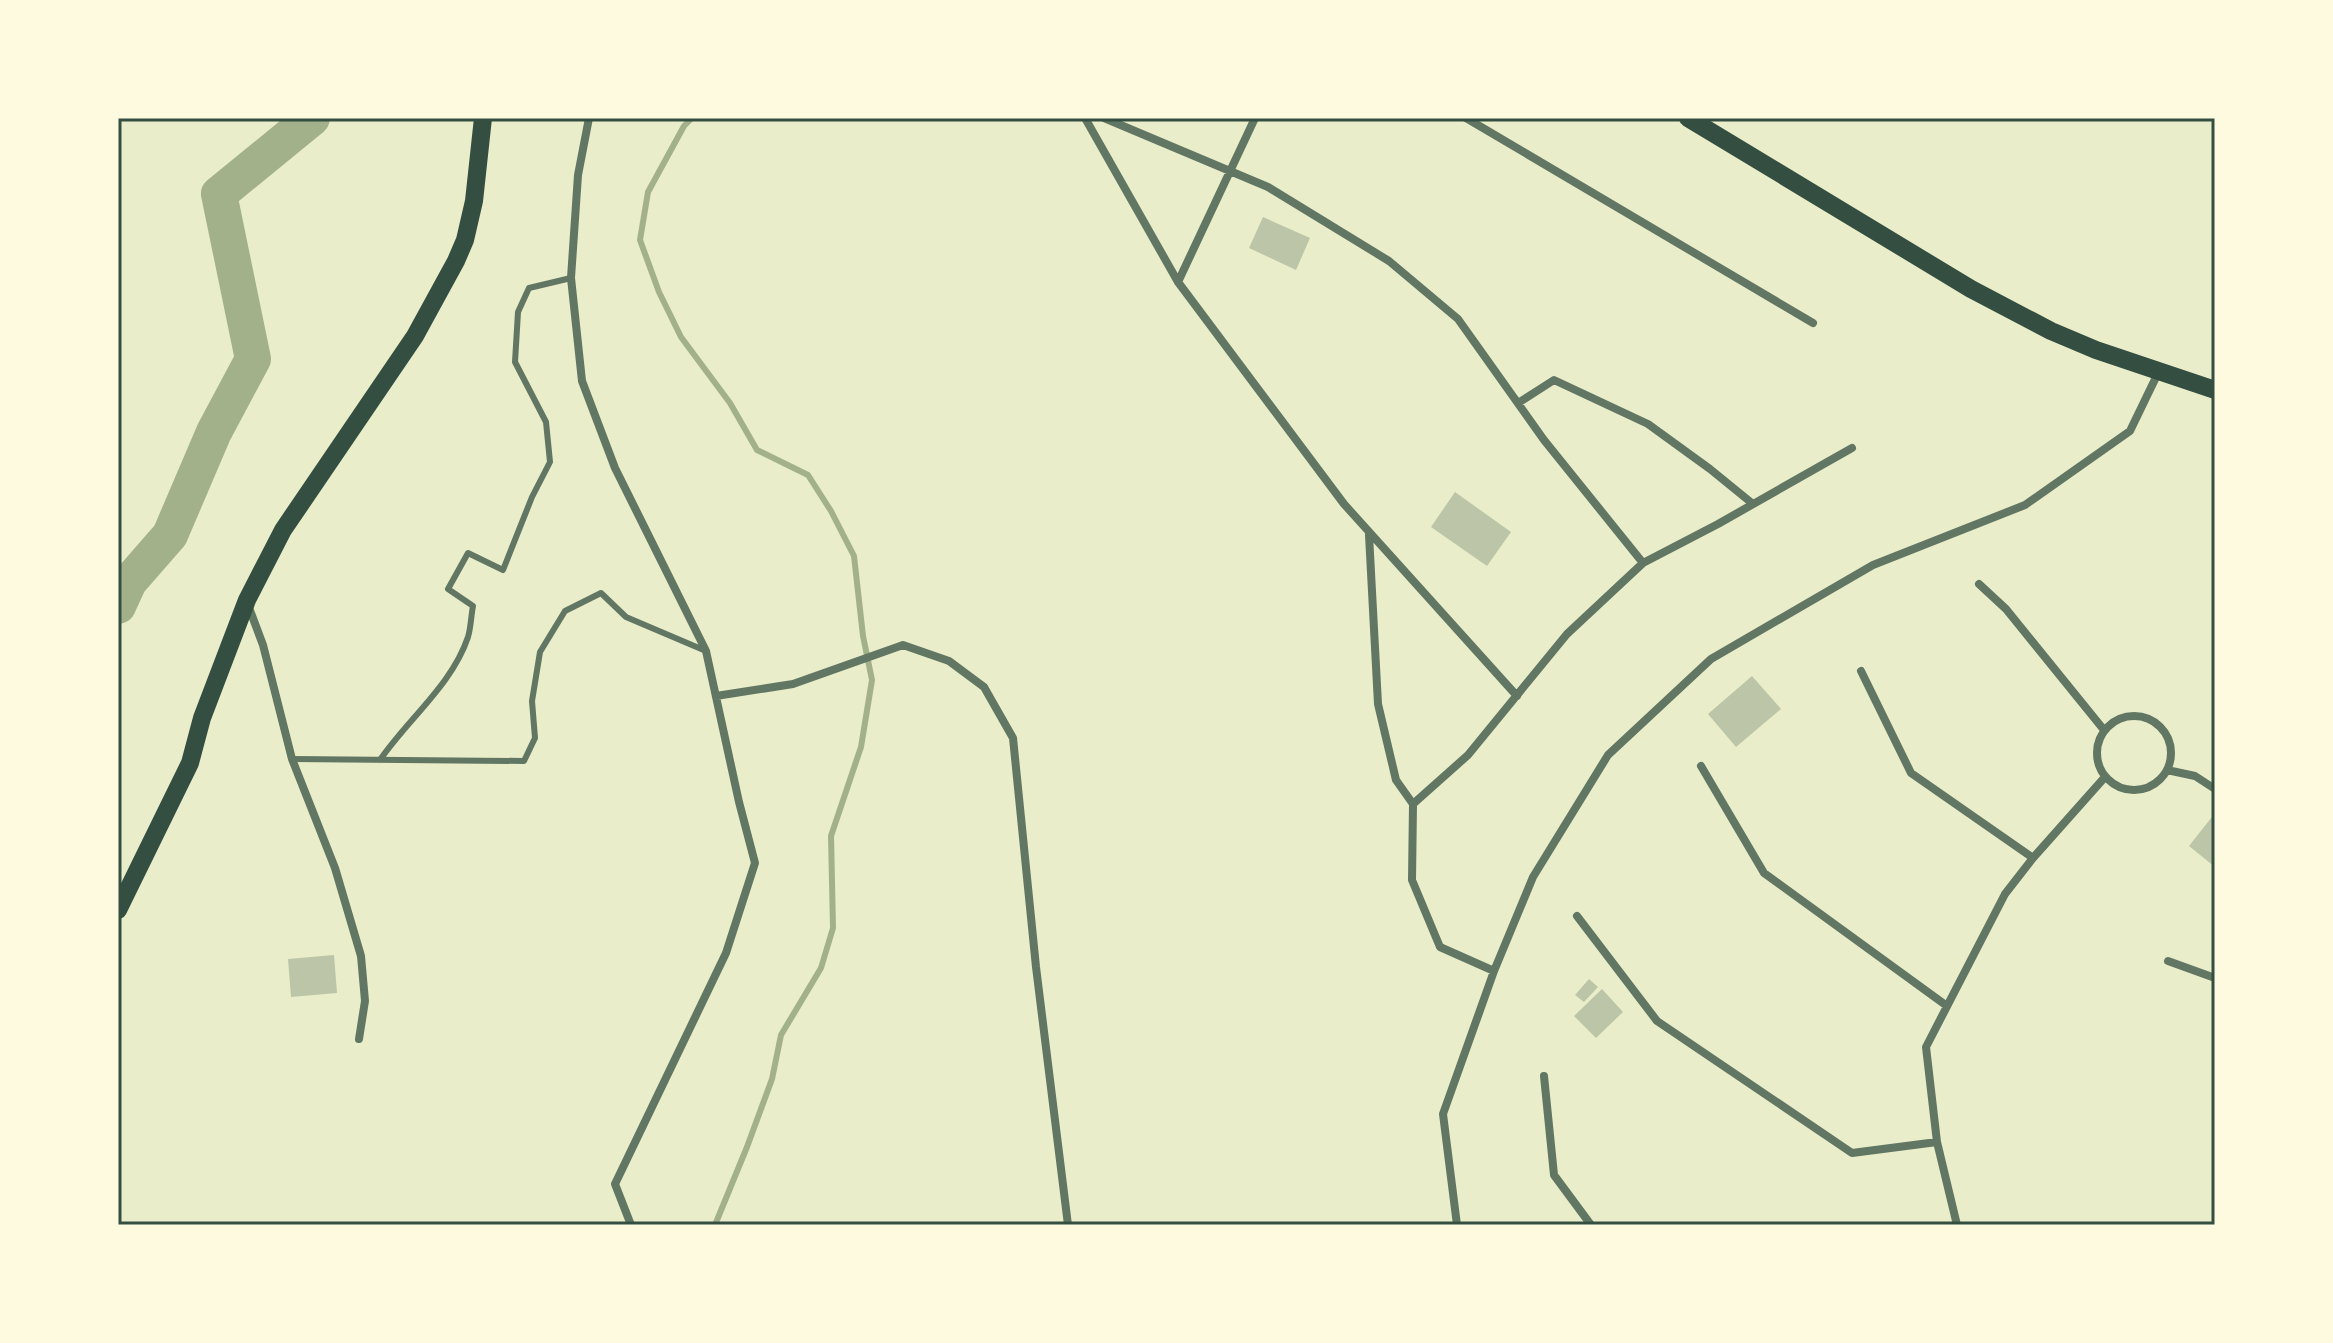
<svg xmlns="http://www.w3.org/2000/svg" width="2333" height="1343" viewBox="0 0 2333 1343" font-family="Raleway,sans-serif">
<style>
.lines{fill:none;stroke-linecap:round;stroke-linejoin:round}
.stream{stroke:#a3b18a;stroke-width:6}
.river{stroke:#a3b18a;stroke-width:36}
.building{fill:#bcc5a7}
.service{stroke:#617663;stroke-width:6}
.minor{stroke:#617663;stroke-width:8}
.primary{stroke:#344e41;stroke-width:18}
.neatline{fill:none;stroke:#344e41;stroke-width:3}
</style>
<rect width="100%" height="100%" fill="#e9edc9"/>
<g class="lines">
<!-- stream -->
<path class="stream" d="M 692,118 L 684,126 L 648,192 L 640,240 L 659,292 L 681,337 L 730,403 L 757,450 L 808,475 L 831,511 L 854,556 L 863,636 L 872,680 L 861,747 L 831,836 L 833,928 L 821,968 L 781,1035 L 772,1079 L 747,1147 L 715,1225"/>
<!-- river -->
<path class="river" d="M 118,606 L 129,582 L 170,535 L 214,432 L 253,359 L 219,194 L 312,118"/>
</g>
<!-- building -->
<path class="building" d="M 1263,217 L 1310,238 L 1296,270 L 1249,248 Z
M 1455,492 L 1511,532 L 1487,566 L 1431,527 Z
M 1752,676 L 1781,709 L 1736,747 L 1708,714 Z
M 2215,813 L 2215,867 L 2189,846 Z
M 334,955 L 337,993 L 291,997 L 288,959 Z
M 1589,979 L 1598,987 L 1584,1002 L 1575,995 Z
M 1602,989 L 1623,1012 L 1596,1038 L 1574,1016 Z"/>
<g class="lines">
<!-- service -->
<path class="service" d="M 292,759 L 524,761 L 535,738 L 532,701 L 540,652 L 565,611 L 601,593 L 626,617 L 706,651
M 380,760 C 408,719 452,685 468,637 C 471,627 471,616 473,606 L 448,589 L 468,553 L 503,570 L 532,497 L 550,462 L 546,422 L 515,362 L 518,312 L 529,288 L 571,278"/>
<!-- minor -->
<path class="minor" d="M 589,118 L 578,175 L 571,278 L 582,381 L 615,468 L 706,651 L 739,802 L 755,863 L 726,953 L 615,1184 L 631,1225
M 1085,118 L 1178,282 L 1344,504 L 1517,696
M 1104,118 L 1268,187 L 1389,261 L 1458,319 L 1544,440 L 1643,563
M 1466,118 L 1813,323
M 1178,282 L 1255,118
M 1518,403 L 1554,380 L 1648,424 L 1710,469 L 1753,504
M 1369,535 L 1378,704 L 1396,780 L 1413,804
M 1979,584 L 2006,609 L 2104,730
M 248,605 L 263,645 L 292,759 L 335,868 L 361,956 L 365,1001 L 359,1039
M 1861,671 L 1911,773 L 2033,858
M 716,696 L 793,684 L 903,645 L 949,661 L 984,687 L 1013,738 L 1036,967 L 1068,1225
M2097 753a37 37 0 1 1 74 0a37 37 0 1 1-74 0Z
M 1701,766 L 1764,873 L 1947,1006
M 2167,770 L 2195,776 L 2215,789
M 1577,916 L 1657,1021 L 1852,1153 L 1937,1142
M 2168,961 L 2215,978
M 1494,971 L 1440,947 L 1412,880 L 1413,804 L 1468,755 L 1567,634 L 1643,563 L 1718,524 L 1852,448
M 1544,1076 L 1554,1175 L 1591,1225
M 1457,1225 L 1443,1114 L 1494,971 L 1533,877 L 1608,755 L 1711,659 L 1873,565 L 2025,505 L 2130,431 L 2159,371
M 1957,1225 L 1937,1142 L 1926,1047 L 2005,894 L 2033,858 L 2105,777"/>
<!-- primary -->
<path class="primary" d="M 1688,118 L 1971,289 L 2051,331 L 2096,350 L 2215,390
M 118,910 L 190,763 L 202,718 L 247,600 L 283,530 L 415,336 L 456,261 L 465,240 L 474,201 L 483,118"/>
</g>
<!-- border -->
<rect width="2333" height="1343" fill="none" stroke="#fefae0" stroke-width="240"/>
<rect x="120" y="120" width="2093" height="1103" class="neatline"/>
</svg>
